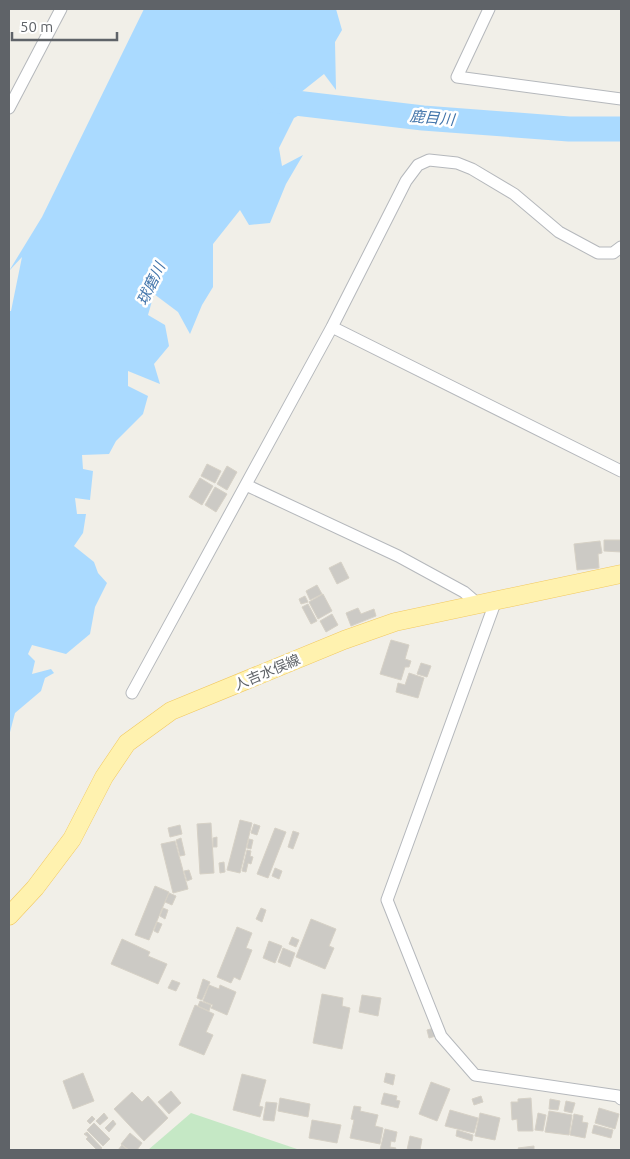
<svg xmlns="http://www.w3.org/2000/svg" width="630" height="1159" viewBox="0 0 630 1159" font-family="Ubuntu,'Noto Sans JP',sans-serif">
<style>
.green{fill:#c5e8c5}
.water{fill:#aadaff}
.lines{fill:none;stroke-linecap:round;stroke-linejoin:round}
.river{stroke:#aadaff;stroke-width:25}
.building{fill:#cccac5;stroke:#d6d1c6}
.minor-casing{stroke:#b5b8bc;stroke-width:13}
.primary-casing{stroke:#f2c960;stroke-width:19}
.minor{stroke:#fff;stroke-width:11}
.primary{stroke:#fff2af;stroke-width:18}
.labels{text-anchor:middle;stroke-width:5;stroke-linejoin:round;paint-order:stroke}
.street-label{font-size:14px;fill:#5f6368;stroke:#fff}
.water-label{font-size:15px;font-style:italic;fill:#4174aa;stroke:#fff}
</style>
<rect width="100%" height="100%" fill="#f1efe8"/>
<!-- green -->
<path class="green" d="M 191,1113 L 300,1150 L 148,1150 Z"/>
<!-- water -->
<path class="water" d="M 144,9 L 336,9 L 342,30 L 335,42 L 336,90 L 324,74 L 300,93 L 307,111 L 294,118 L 279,148 L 282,166 L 303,155 L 286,184 L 270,223 L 249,225 L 240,210 L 213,244 L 213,287 L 202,305 L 190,334 L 178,312 L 154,294 L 148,315 L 165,325 L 169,346 L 154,364 L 160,384 L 128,371 L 128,386 L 148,396 L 143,414 L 116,441 L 109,454 L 82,455 L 83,469 L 93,471 L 90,500 L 75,498 L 77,514 L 86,514 L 83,533 L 74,546 L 94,562 L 98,573 L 107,583 L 95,607 L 90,634 L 66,654 L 32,645 L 28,654 L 35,661 L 32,674 L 51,669 L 54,673 L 45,678 L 41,691 L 15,713 L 9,736 L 9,311 L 11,311 L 22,257 L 9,271 L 42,217 Z"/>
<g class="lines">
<!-- river -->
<path class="river" d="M 270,100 L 423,118 L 569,129 L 621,129"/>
</g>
<!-- building -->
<path class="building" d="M 207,464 L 221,471 L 215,483 L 201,476 Z
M 227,466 L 237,472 L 227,490 L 217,484 Z
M 200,478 L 213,486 L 202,505 L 189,497 Z
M 215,487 L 227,494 L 216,512 L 205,505 Z
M 604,540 L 621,540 L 621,552 L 604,551 Z
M 600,541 L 602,553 L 598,554 L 599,568 L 577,570 L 574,544 Z
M 341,562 L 349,578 L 337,584 L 329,568 Z
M 317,585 L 322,594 L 310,600 L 306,591 Z
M 323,594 L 332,611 L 318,619 L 309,602 Z
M 305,596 L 308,602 L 301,604 L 299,599 Z
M 308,604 L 317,621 L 311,624 L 302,607 Z
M 358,608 L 361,614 L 374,609 L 376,616 L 351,626 L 346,613 Z
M 332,614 L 338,625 L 326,632 L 320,621 Z
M 391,640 L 409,645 L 405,659 L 411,661 L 409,667 L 405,667 L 401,680 L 380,674 Z
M 421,663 L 431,666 L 427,677 L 417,674 Z
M 409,673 L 424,678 L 418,698 L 396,692 L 398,683 L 405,685 Z
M 240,820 L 252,823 L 240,873 L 227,870 Z
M 211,823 L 214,873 L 200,874 L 197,824 Z
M 254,824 L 260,826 L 257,835 L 251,833 Z
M 180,825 L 182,834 L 170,837 L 168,828 Z
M 275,828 L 286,832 L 268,878 L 257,874 Z
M 293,831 L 299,833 L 293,849 L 288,847 Z
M 217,837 L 217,847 L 213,847 L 213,838 Z
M 181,838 L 185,855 L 180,856 L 176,840 Z
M 249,839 L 253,840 L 251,849 L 247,848 Z
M 175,841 L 188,889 L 173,893 L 161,844 Z
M 247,850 L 251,851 L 250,856 L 253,857 L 251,864 L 248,863 L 246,872 L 242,871 Z
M 224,862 L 225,872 L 220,873 L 219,863 Z
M 275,868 L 282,871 L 279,879 L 272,876 Z
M 189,870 L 192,879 L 187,881 L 184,871 Z
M 155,886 L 169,892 L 149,940 L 135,935 Z
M 169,893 L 176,896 L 172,905 L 165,902 Z
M 163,908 L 168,910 L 165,919 L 160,916 Z
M 261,908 L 266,910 L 262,922 L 256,919 Z
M 311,919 L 336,929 L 329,946 L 334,948 L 325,969 L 296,957 Z
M 157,922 L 162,924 L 158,933 L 154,931 Z
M 237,927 L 252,933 L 246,948 L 252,950 L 240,980 L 234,977 L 231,983 L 217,977 Z
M 292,937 L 299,940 L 296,947 L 289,944 Z
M 122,939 L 150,952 L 148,956 L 167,964 L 158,984 L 111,964 Z
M 269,941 L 282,946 L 275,963 L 263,958 Z
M 283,948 L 295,953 L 290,967 L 278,962 Z
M 203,979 L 210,982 L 202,1000 L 197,998 Z
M 172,980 L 180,983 L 176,991 L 168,988 Z
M 209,985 L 219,989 L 220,985 L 236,992 L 227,1015 L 211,1008 L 213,1005 L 203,1001 Z
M 322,994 L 343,998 L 342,1006 L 350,1008 L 342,1049 L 313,1043 Z
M 362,995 L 381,998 L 378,1016 L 359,1012 Z
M 200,1001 L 211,1005 L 209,1011 L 198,1006 Z
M 195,1005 L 214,1014 L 206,1032 L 213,1035 L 204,1055 L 179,1045 Z
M 434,1028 L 436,1036 L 429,1038 L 427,1030 Z
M 83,1073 L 94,1101 L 73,1109 L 63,1081 Z
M 386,1073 L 395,1075 L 393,1085 L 384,1082 Z
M 242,1074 L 266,1080 L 259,1106 L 263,1107 L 260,1117 L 233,1110 Z
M 431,1082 L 450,1089 L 437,1121 L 419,1114 Z
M 171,1091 L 181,1103 L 169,1114 L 158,1102 Z
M 132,1092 L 142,1102 L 148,1096 L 168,1118 L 144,1141 L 114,1109 Z
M 384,1093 L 397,1096 L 396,1100 L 400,1101 L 398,1108 L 381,1104 Z
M 481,1096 L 483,1102 L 474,1105 L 472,1099 Z
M 280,1098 L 310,1104 L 308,1117 L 278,1111 Z
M 531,1098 L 533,1131 L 518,1131 L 517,1119 L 512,1120 L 511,1102 L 518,1102 L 518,1099 Z
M 550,1099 L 560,1101 L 558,1110 L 549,1109 Z
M 566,1101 L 575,1103 L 572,1113 L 564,1111 Z
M 266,1102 L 277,1103 L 274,1121 L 263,1120 Z
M 354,1106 L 361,1107 L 360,1111 L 378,1115 L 375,1126 L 383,1128 L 380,1144 L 350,1138 L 354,1120 L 351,1119 Z
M 599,1108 L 619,1114 L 615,1129 L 595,1123 Z
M 450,1110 L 478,1118 L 474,1133 L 445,1126 Z
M 549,1111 L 572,1115 L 569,1135 L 545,1132 Z
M 104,1113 L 108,1118 L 100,1125 L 96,1121 Z
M 480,1113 L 500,1118 L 495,1140 L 475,1136 Z
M 538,1113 L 546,1115 L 543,1131 L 535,1130 Z
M 574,1114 L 583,1116 L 582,1122 L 588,1123 L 585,1138 L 570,1135 Z
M 92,1116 L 95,1119 L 90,1124 L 87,1121 Z
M 113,1120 L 116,1124 L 109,1132 L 105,1128 Z
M 312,1120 L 341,1125 L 337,1143 L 309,1138 Z
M 94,1123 L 110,1139 L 103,1146 L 87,1130 Z
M 594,1125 L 613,1130 L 611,1138 L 592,1133 Z
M 385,1129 L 397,1132 L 395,1142 L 391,1141 L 390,1147 L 396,1148 L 395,1150 L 380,1150 Z
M 457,1130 L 473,1135 L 472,1141 L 456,1136 Z
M 87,1132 L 102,1148 L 100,1150 L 97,1150 L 86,1139 L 88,1137 L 84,1134 Z
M 130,1133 L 142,1143 L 137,1150 L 129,1150 L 121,1144 Z
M 410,1136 L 422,1139 L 420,1150 L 407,1150 Z
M 122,1145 L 128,1150 L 118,1150 Z
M 534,1146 L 534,1150 L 519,1150 L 518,1148 Z"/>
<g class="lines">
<!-- minor casing -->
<g class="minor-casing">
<path id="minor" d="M 489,9 L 457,77 L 621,99
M 9,108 L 61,9
M 332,327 L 621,471
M 246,485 L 398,556 L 464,592 L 478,604
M 496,600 L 387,900 L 441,1036 L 475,1075 L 618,1096 L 621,1099
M 132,693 L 332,327 L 406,181 L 418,165 L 429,160 L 457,163 L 472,169 L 514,194 L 559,232 L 598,253 L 613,253 L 621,247"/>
</g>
<!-- primary casing -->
<g class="primary-casing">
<path id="primary" d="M 9,916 L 35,888 L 72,839 L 104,777 L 127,743 L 171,711 L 344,640 L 395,622 L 621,574"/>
</g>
<!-- minor -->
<use href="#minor" class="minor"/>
<!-- primary -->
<use href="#primary" class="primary"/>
</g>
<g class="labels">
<!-- street labels -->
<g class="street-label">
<text transform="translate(267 672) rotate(-23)" y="5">人吉水俣線</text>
</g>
<!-- water labels -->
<g class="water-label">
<text transform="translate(432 118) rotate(5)" y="5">鹿目川</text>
<text transform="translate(151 284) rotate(-64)" y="5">球磨川</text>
</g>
</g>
<!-- border -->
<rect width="630" height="1159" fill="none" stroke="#5f6368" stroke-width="20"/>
<!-- scale -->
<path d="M12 32v8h105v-8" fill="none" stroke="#5f6368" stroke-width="2.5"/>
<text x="20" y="32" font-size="15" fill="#5f6368" stroke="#ffffff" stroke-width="4" paint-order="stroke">50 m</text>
</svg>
